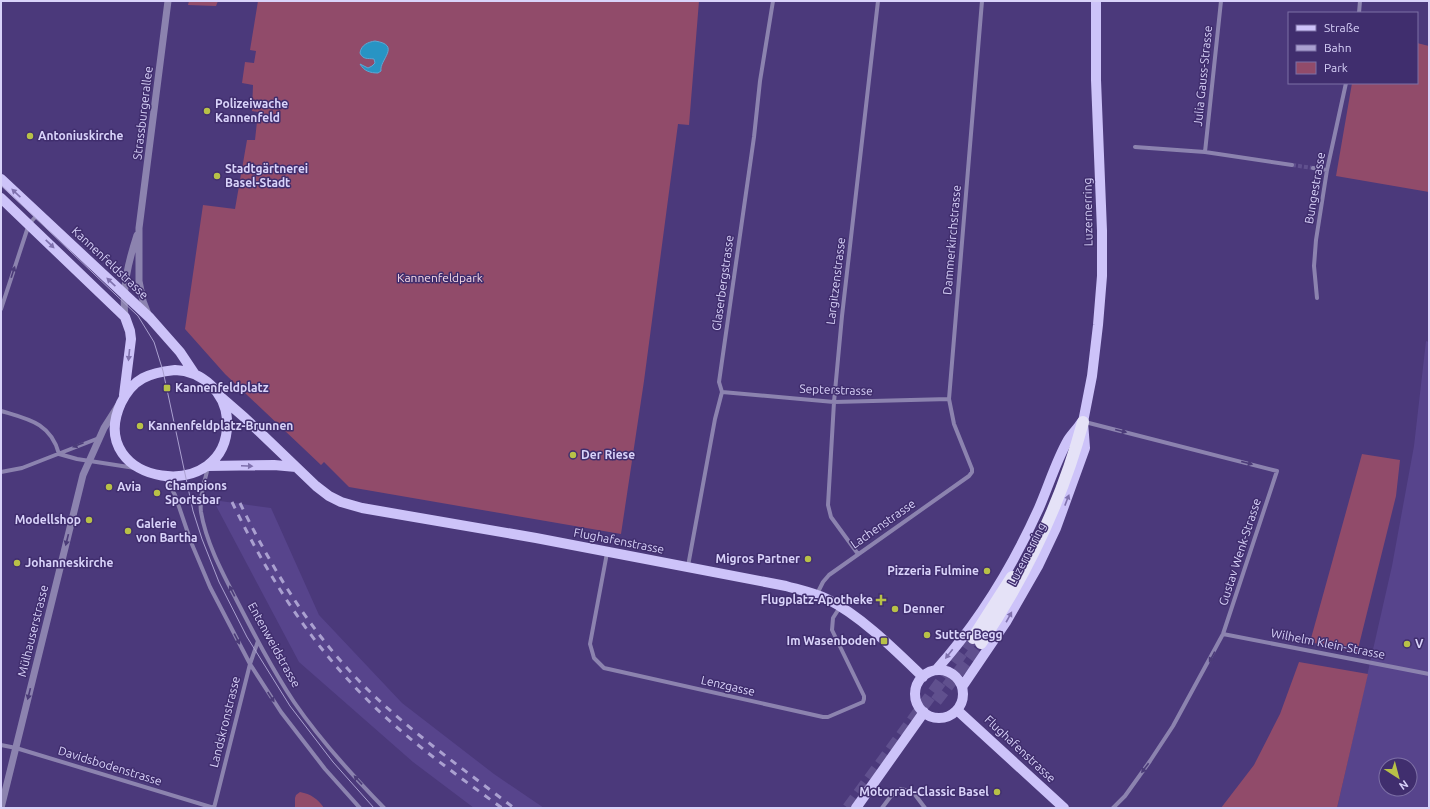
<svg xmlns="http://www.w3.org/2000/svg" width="1430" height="809" viewBox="0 0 1430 809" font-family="Ubuntu,sans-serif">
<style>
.built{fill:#57448c;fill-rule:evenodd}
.green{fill:#914b6a}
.water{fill:#2894c4;stroke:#5da7d4}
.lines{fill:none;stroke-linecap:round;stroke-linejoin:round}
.minor-tunnel{stroke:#60508e;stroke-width:4;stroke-dasharray:4 2;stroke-linecap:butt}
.motorway-tunnel{stroke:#60508e;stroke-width:12;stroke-dasharray:12 6;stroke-linecap:butt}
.minor{stroke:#8c83af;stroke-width:4}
.tertiary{stroke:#8c83af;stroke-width:7}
.primary{stroke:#cdc3f9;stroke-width:10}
.motorway{stroke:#e5e2f7;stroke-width:12}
.tram{stroke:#aaa0d0;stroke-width:1}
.rail{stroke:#aaa0d0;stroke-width:3;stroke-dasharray:7 7;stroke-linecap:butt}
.oneway{fill:#7f71ad}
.oneway2{fill:#4b3b78}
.poi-dot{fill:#b8c147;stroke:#402e6e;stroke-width:1.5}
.labels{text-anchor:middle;stroke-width:3;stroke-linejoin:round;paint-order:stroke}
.street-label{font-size:12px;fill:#d9d3fa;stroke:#402e6e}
.poi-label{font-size:12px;font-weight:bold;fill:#d9d3fa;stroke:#402e6e;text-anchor:start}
.park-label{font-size:12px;fill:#f7dae5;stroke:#402e6e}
</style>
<rect width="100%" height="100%" fill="#4b397b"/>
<!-- built -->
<path class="built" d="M 1426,341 L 1429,342 L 1429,808 L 1337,808 L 1392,566 L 1414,446 ZM 1386,765 L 1410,765 L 1410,789 L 1386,789 Z
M 213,500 L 271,508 L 319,615 L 402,703 L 494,774 L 544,808 L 474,808 L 413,762 L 299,662 Z"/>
<!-- green -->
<path class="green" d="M 189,1 L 218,1 L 216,6 L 188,5 Z
M 258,1 L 699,1 L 689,125 L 678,124 L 644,381 L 621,534 L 349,487 L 324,462 L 321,465 L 225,374 L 185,329 L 203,205 L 235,209 L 247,140 L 255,140 L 258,112 L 252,111 L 253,85 L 242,83 L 245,62 L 254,63 L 256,51 L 250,50 Z
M 1417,43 L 1429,46 L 1429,192 L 1336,176 L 1352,83 L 1417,83 Z
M 1362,454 L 1400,460 L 1396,496 L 1357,653 L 1310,642 Z
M 1299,662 L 1368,674 L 1337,808 L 1221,808 L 1254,765 L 1280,714 Z
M 300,792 C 311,794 318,799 324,808 L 295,808 L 295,798 L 296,795 Z"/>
<!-- water -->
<path class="water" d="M 375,41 C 402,45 379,60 381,71 L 378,73 C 370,73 364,71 360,64 L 368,68 L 372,66 L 375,63 L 374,59 C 368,58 363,60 360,53 C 361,45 368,42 375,41 Z"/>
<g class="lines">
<!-- minor-tunnel -->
<path class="minor-tunnel" d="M 1292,165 L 1313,168"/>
<!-- motorway-tunnel -->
<path class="motorway-tunnel" d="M 936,701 L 981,643
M 848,808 L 973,638"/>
<!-- minor -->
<path class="minor" d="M 1359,13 L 1360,1
M 1135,147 L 1205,152 L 1292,165
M 1205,152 L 1221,1
M 1313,168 L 1327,170
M 1317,298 L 1314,266 L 1316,240 L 1327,170 L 1346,83
M 1,309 L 29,224 L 38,214
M 722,392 L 834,402 L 949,399
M 1,411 C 28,419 51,423 59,454
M 1085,422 L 1277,471 L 1223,634 L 1173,726 L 1150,761 L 1125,796 L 1113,808
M 59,454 L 77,459 L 135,468
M 208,467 C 205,481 199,497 201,512 C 206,542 222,572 236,599 C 254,634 272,669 294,702 C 320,740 352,775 384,808
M 1,472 L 22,468 L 99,438
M 165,477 L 175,495 L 191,542 L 210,587 L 250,664 L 281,712 L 325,769 L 360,808
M 607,553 L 590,644 L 594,658 L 604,668 L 823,717 L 828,717 L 863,702 L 864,699 L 864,696 L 832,630 L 833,618 L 840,607
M 858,554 L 831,517 L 828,505 L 834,402 L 842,316 L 878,1
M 688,566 L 715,419 L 722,392 L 719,382 L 754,137 L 760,81 L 773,1
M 817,594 L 823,582 L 829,575 L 969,476 L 972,472 L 972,469 L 954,424 L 949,399 L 982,1
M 1223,634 L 1429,674
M 1,745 L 16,748 L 214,808
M 214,808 L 250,664 L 258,641
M 882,808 L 891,796 L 901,789 L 913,792 L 925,808"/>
<!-- tertiary -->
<path class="tertiary" d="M 148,314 L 143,301 L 139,281 L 139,228 L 168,1
M 125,317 C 122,288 128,263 137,235
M 1,808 L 83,475 L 104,428 L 118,406"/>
<!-- primary -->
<path class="primary" d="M 1,179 L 150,318 L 180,352 L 194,373
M 1,198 L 125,317 L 130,331 L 131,339 L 124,395
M 175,370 C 202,371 225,392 227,419 C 232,508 83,486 121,403 C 133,378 149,373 175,370 Z
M 222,398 L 245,418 L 316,486 L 329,496 L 341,502 L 362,508 L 536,538 L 786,586 C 800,590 814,593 827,599 C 860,615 896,651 923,677
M 208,466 L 274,465 L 296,467
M 936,670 C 979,622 1013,566 1039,508 C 1049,485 1056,461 1068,440 C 1072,434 1077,429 1081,423
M915 694a24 24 0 1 1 48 0a24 24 0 1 1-48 0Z
M 962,687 L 1006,622 L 1038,566 L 1056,528 L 1085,448 L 1083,422 L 1092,376 L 1098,325 L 1102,276 L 1102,231 L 1096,80 L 1096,1
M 957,710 L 1064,808
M 856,808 L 924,712"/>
<!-- motorway -->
<path class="motorway" d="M 973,638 L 1012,577
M 981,643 C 1026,575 1062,501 1083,422"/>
<!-- tram -->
<path class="tram" d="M 1,185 L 138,316 L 154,342 L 163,371 L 193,511 L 202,539 L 219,582 L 247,637 L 290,706 L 333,762 L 374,808"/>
<!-- rail -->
<path class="rail" d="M 232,502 C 273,587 321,660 392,723 C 427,754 465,781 502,808
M 240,503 C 272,569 310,631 362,684 C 408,730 462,768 514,808"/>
</g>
<!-- one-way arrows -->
<defs><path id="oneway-solid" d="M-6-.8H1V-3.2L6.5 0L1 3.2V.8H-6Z"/></defs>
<g class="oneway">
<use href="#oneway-solid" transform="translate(16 193) rotate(-137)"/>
<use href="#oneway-solid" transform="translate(50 244) rotate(44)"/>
<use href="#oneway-solid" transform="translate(111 282) rotate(-137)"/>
<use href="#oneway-solid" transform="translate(129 355) rotate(96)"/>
<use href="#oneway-solid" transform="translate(247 466) rotate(2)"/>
<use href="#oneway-solid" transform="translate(1067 500) rotate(-69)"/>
<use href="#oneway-solid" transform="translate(1009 617) rotate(-61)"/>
<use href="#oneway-solid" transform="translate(949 654) rotate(128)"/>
</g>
<g class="oneway2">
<use href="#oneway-solid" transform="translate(13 272) rotate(-72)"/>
<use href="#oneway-solid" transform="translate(1121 431) rotate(14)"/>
<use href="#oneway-solid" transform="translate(78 445) rotate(159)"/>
<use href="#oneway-solid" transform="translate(1247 463) rotate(14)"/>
<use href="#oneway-solid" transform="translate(67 540) rotate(104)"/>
<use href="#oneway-solid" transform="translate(232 591) rotate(-117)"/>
<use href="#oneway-solid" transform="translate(237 639) rotate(62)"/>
<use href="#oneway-solid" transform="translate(1212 657) rotate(118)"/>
<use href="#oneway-solid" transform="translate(29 694) rotate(104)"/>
<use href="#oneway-solid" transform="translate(271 697) rotate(57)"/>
<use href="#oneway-solid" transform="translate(1145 768) rotate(127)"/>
<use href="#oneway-solid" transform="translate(358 780) rotate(-133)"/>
</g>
<!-- markers -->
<g class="poi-dot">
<circle cx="207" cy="111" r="4"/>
<circle cx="30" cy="136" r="4"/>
<circle cx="217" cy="176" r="4"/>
<rect x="163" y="384" width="8" height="8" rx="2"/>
<circle cx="140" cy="426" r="4"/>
<circle cx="573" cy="455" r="4"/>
<circle cx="109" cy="487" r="4"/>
<circle cx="157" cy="493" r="4"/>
<circle cx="89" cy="520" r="4"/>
<circle cx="128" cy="531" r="4"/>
<circle cx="808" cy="559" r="4"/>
<circle cx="17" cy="563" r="4"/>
<circle cx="987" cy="571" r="4"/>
<path d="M879 594h4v4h4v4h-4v4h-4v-4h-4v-4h4z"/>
<circle cx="895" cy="609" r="4"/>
<circle cx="927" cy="635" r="4"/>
<rect x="880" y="637" width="8" height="8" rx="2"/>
<circle cx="1407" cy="644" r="4"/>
<circle cx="997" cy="792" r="4"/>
</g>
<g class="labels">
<!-- street labels -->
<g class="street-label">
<text transform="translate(1203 76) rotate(-84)" y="4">Julia Gauss-Strasse</text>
<text transform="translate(143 113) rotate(-83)" y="4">Strassburgerallee</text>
<text transform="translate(1315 188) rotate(-80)" y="4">Bungestrasse</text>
<text transform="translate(1088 212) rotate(-91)" y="4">Luzernerring</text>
<text transform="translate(952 240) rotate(-85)" y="4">Dammerkirchstrasse</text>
<text transform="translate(110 263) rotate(43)" y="4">Kannenfeldstrasse</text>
<text transform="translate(836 281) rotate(-83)" y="4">Largitzenstrasse</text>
<text transform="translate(723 283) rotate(-82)" y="4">Glaserbergstrasse</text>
<text transform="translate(836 390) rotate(2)" y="4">Septerstrasse</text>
<text transform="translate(883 524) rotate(-35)" y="4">Lachenstrasse</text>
<text transform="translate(619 541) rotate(11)" y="4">Flughafenstrasse</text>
<text transform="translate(1240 552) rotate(-72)" y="4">Gustav Wenk-Strasse</text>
<text transform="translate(1027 554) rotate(-63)" y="4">Luzernerring</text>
<text transform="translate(33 631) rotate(-76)" y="4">Mülhauserstrasse</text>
<text transform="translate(1328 644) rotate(11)" y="4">Wilhelm Klein-Strasse</text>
<text transform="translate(274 645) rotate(61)" y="4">Entenweidstrasse</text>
<text transform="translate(728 686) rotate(13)" y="4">Lenzgasse</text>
<text transform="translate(225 722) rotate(-76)" y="4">Landskronstrasse</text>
<text transform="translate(1020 749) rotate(43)" y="4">Flughafenstrasse</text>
<text transform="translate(110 766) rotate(17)" y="4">Davidsbodenstrasse</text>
</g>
<!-- poi labels -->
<g class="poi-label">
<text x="215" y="108">Polizeiwache<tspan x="215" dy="14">Kannenfeld</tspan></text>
<text x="38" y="140">Antoniuskirche</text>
<text x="225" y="173">Stadtgärtnerei<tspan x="225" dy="14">Basel-Stadt</tspan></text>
<text x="175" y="392">Kannenfeldplatz</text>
<text x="148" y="430">Kannenfeldplatz-Brunnen</text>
<text x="581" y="459">Der Riese</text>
<text x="165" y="490">Champions<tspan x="165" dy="14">Sportsbar</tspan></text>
<text x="117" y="491">Avia</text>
<text x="81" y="524" text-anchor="end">Modellshop</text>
<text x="136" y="528">Galerie<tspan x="136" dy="14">von Bartha</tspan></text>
<text x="800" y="563" text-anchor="end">Migros Partner</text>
<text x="25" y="567">Johanneskirche</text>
<text x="979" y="575" text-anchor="end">Pizzeria Fulmine</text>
<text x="873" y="604" text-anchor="end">Flugplatz-Apotheke</text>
<text x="903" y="613">Denner</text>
<text x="935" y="639">Sutter Begg</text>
<text x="876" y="645" text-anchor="end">Im Wasenboden</text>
<text x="1415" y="648">V</text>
<text x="989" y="796" text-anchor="end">Motorrad-Classic Basel</text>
</g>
<!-- park labels -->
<g class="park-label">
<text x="440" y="282">Kannenfeldpark</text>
</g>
</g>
<!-- border -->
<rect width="1430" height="809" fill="none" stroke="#d9d3fa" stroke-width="4"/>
<!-- legend -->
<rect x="1288" y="12" width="130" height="72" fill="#402e6e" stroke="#7d70a6"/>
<rect x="1296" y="25" width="20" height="6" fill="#cdc3f9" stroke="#7d70a6"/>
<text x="1324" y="32" font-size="12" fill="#d9d3fa">Straße</text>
<rect x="1296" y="45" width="20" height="6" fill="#aaa0d0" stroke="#7d70a6"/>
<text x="1324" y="52" font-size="12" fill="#d9d3fa">Bahn</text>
<rect x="1296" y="62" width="20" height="12" fill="#914b6a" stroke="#7d70a6"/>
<text x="1324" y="72" font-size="12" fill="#d9d3fa">Park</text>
<!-- north arrow -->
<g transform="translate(1398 777) rotate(144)"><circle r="19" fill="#402e6e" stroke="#7d70a6"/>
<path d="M0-3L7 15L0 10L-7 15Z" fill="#b8c147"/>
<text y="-6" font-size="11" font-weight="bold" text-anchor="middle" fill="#d9d3fa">N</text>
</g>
</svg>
